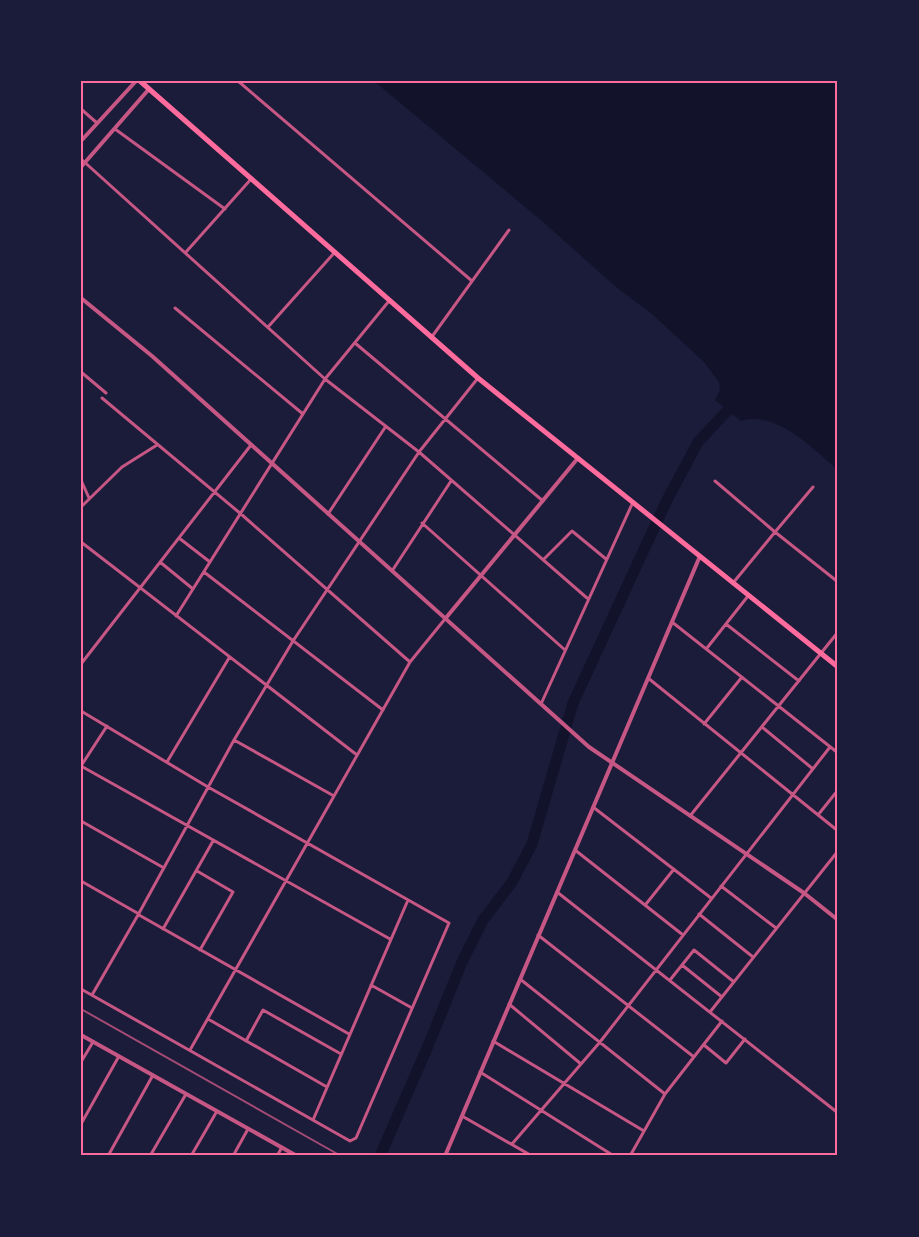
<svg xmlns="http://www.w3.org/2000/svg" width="919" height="1237" viewBox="0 0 919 1237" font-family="Lato,sans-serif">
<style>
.water{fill:#12122b}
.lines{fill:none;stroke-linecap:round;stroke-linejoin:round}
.river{stroke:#12122b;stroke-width:11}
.minor{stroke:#c65784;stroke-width:3}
.tertiary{stroke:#c65784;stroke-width:4}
.trunk{stroke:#ff6b9d;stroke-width:5}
.rail{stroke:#a44b75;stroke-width:2}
.neatline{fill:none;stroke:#ff6b9d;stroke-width:2}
</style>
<rect width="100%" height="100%" fill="#1b1b3a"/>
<!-- water -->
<path class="water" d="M 374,81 L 838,81 L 838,470 C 813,449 777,410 741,421 L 715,400 L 720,390 L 719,382 L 704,362 L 652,314 L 616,287 L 542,221 Z"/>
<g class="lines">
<!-- river -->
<path class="river" d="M 380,1156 L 428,1046 L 462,962 L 483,920 L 512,882 L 532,844 L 573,703 L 667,500 L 698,442 L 727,411"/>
<!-- minor -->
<path class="minor" d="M 238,81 L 472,281
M 81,109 L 97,123
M 115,129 L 225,209
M 81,159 L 325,379 L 419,452 L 587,598
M 186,252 L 252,178
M 175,308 L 303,414
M 268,327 L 335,252
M 431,338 L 509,230
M 355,343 L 543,501
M 81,372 L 106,393
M 102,398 L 241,514 L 410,662
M 81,480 L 89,498
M 715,481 L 775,532 L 813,487
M 81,507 L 122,467 L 157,445
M 328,514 L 386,426
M 422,523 L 565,650
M 179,538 L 210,562
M 81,542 L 357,755
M 543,560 L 572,531 L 606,559
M 160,562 L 193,589
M 392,571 L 451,481
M 204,572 L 383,710
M 733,583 L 775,532 L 838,582
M 176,616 L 325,379 L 389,301
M 672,622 L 838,753
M 726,624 L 799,681
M 707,648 L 748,596
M 81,664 L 251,445
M 648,678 L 838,831
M 541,704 L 633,502
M 81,711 L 208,787 L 449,923 L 356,1138 L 350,1141 L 81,989
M 704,724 L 742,677
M 762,727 L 813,769
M 234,740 L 334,796
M 167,762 L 229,658
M 81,766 L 390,939
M 81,766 L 107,726
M 593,807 L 711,898
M 818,815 L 838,790
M 690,816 L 838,632
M 81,821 L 164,868
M 575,850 L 683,935
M 197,871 L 233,892 L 200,950
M 81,881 L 139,914
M 721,886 L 776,928
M 557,892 L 838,1113
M 646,904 L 674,869
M 699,914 L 753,957
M 139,915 L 349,1034
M 163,929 L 213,841
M 538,935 L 694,1057
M 682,965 L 722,997
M 520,979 L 665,1094
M 670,980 L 694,950 L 734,982
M 371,985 L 412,1008
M 92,995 L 138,915 L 234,740 L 293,641 L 419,452 L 478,378
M 509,1004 L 581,1064
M 710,1012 L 838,851
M 208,1019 L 327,1087
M 246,1041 L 263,1010 L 341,1054
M 493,1041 L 644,1131
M 704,1045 L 726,1063 L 745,1039
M 190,1050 L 410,662 L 445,619
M 81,1062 L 93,1042
M 480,1072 L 614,1156
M 462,1116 L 532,1156
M 313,1120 L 408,900
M 81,1124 L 119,1056
M 512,1144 L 600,1042 L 830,747
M 108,1156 L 153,1075
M 150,1156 L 186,1094
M 191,1156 L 217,1111
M 233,1156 L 248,1129
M 277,1156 L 282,1147
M 630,1156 L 665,1094 L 722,1021"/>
<!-- tertiary -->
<path class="tertiary" d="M 81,141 L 136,81
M 81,167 L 149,89
M 81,298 L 152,356 L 589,747 L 804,893 L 838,920
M 445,619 L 578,458
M 81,1035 L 297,1156
M 445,1156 L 700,556"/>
<!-- trunk -->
<path class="trunk" d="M 140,81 L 478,378 L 838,667"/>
<!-- rail -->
<path class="rail" d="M 81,1009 L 341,1156"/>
</g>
<!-- border -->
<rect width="919" height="1237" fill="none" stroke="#1b1b3a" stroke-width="165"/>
<rect x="82" y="82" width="754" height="1072" class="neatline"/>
</svg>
